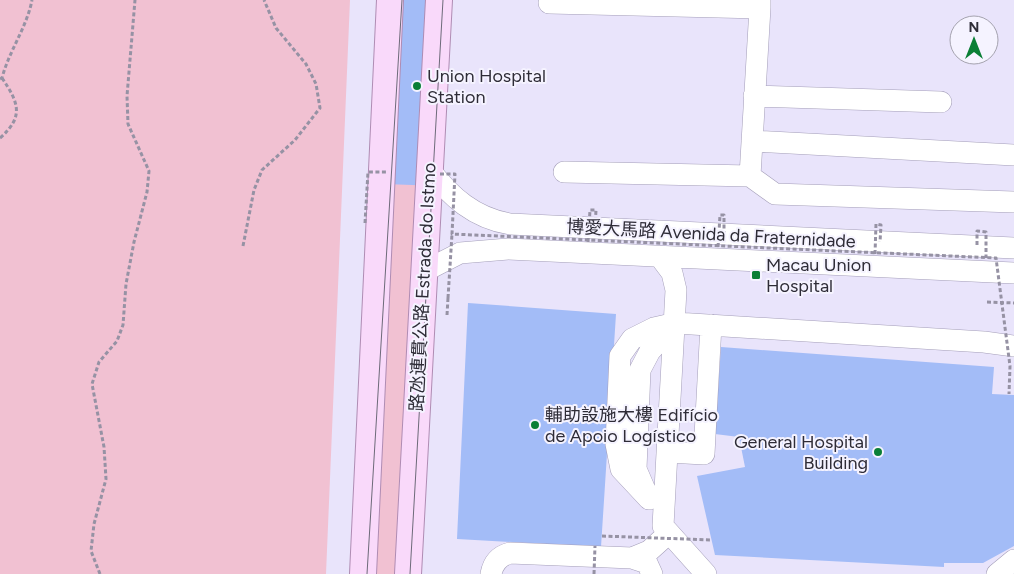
<svg xmlns="http://www.w3.org/2000/svg" width="1014" height="574" viewBox="0 0 1014 574" font-family="Figtree,'Noto Sans SC',sans-serif">
<style>
.green{fill:#f1c1d2}
.building{fill:#a3bcf7}
.lines{fill:none;stroke-linecap:round;stroke-linejoin:round}
.minor-casing{stroke:#a49eb9;stroke-width:22}
.major-casing{stroke:#af8cb3;stroke-width:28}
.path{stroke:#9692a4;stroke-width:3;stroke-dasharray:4 2.5;stroke-linecap:butt}
.minor{stroke:#fff;stroke-width:21}
.major{stroke:#f9d9fa;stroke-width:26}
.tram{stroke:#6d6a79;stroke-width:1}
.path-bridge{stroke:#9692a4;stroke-width:3;stroke-dasharray:4 2.5;stroke-linecap:butt}
.poi-dot{fill:#0a7f36;stroke:#f5f3ff;stroke-width:2}
.labels{text-anchor:middle;stroke-width:4;stroke-linejoin:round;paint-order:stroke}
.poi-label{font-size:18px;fill:#2e2c37;stroke:#f5f3ff;text-anchor:start}
.street-label{font-size:18px;fill:#2e2c37;stroke:#f5f3ff}
</style>
<rect width="100%" height="100%" fill="#e9e4fb"/>
<!-- green -->
<path class="green" d="M 0,0 L 350,0 L 326,574 L 0,574 Z
M 398,0 L 433,0 L 399,574 L 370,574 Z"/>
<!-- building -->
<path class="building" d="M 395,0 L 448,0 L 439,186 L 385,184 Z
M 468,303 L 616,314 L 601,547 L 457,539 Z
M 721,347 L 994,367 L 992,394 L 1014,395 L 1014,546 L 983,563 L 944,563 L 944,567 L 715,555 L 697,476 L 745,467 L 739,437 L 715,434 Z"/>
<g class="lines">
<!-- minor casing -->
<g class="minor-casing">
<path id="minor" d="M 549,3 L 760,8 L 760,0
M 754,96 L 941,102
M 752,141 L 1014,155
M 429,169 C 451,197 474,218 510,224 L 1014,248
M 564,172 L 750,176 L 775,194 L 1014,202
M 750,176 L 760,8
M 660,257 L 672,273 L 676,290 L 663,526 L 706,574
M 423,272 L 460,253 L 508,249 L 1014,273
M 668,452 L 704,454 L 711,325
M 645,490 L 636,469 L 640,370 L 650,351 L 676,323
M 649,499 L 621,469 L 616,444 L 620,356 L 632,339 L 654,328 L 676,323 L 984,342 L 1014,346
M 632,558 L 647,563 L 652,574
M 491,574 C 493,563 499,556 510,553 L 632,558 L 649,551 L 669,533
M 997,574 L 1014,560"/>
</g>
<!-- major casing -->
<g class="major-casing">
<path id="major" d="M 363,574 L 390,0
M 408,574 L 439,0"/>
</g>
<!-- path -->
<path class="path" d="M 0,79 L 2,78 C 9,51 27,27 32,0
M 0,138 C 25,116 18,102 2,78
M 243,246 L 254,190 L 262,170 L 295,140 L 320,108 L 316,84 L 306,64 L 276,28 L 264,0
M 987,302 L 1014,303
M 447,315 L 448,298
M 100,574 L 91,551 L 94,524 L 106,479 L 104,447 L 92,384 L 99,362 L 117,341 L 123,325 L 126,284 L 134,242 L 147,192 L 149,171 L 128,124 L 127,96 L 135,0"/>
<!-- minor -->
<use href="#minor" class="minor"/>
<!-- major -->
<use href="#major" class="major"/>
<!-- tram -->
<path class="tram" d="M 367,574 L 402,0
M 410,574 L 443,0"/>
<!-- path-bridge -->
<path class="path-bridge" d="M 440,174 L 455,174 L 452,234 L 996,258 L 1010,366 L 1009,394
M 365,223 L 368,172 L 386,172
M 588,242 L 590,210 L 596,210 L 595,229
M 977,245 L 977,231 L 986,232 L 986,258
M 718,247 L 720,215 L 724,215 L 724,235
M 875,254 L 876,224 L 881,225 L 880,242
M 448,298 L 452,234
M 602,536 L 711,540
M 594,574 L 595,546"/>
</g>
<!-- markers -->
<g class="poi-dot">
<circle cx="417" cy="86" r="5"/>
<rect x="751" y="270" width="10" height="10" rx="2.5"/>
<circle cx="535" cy="425" r="5"/>
<circle cx="878" cy="452" r="5"/>
</g>
<g class="labels">
<!-- poi labels -->
<g class="poi-label">
<text x="427" y="82">Union Hospital<tspan x="427" dy="21">Station</tspan></text>
<text x="766" y="271">Macau Union<tspan x="766" dy="21">Hospital</tspan></text>
<text x="545" y="421">輔助設施大樓 Edifício<tspan x="545" dy="21">de Apoio Logístico</tspan></text>
<text x="868" y="448" text-anchor="end">General Hospital<tspan x="868" dy="21">Building</tspan></text>
</g>
<!-- street labels -->
<g class="street-label">
<text transform="translate(711 234) rotate(3)" y="6">博愛大馬路 Avenida da Fraternidade</text>
<text transform="translate(423 287) rotate(-87)" y="6">路氹連貫公路 Estrada do Istmo</text>
</g>
</g>
<!-- north arrow -->
<g transform="translate(974 40)"><circle r="24" fill="#f5f3ff" stroke="#a5a3af"/>
<path d="M0-4L9 19L0 12L-9 19Z" fill="#0a7f36"/>
<text y="-8" font-size="14" font-weight="bold" text-anchor="middle" fill="#2e2c37">N</text>
</g>
</svg>
